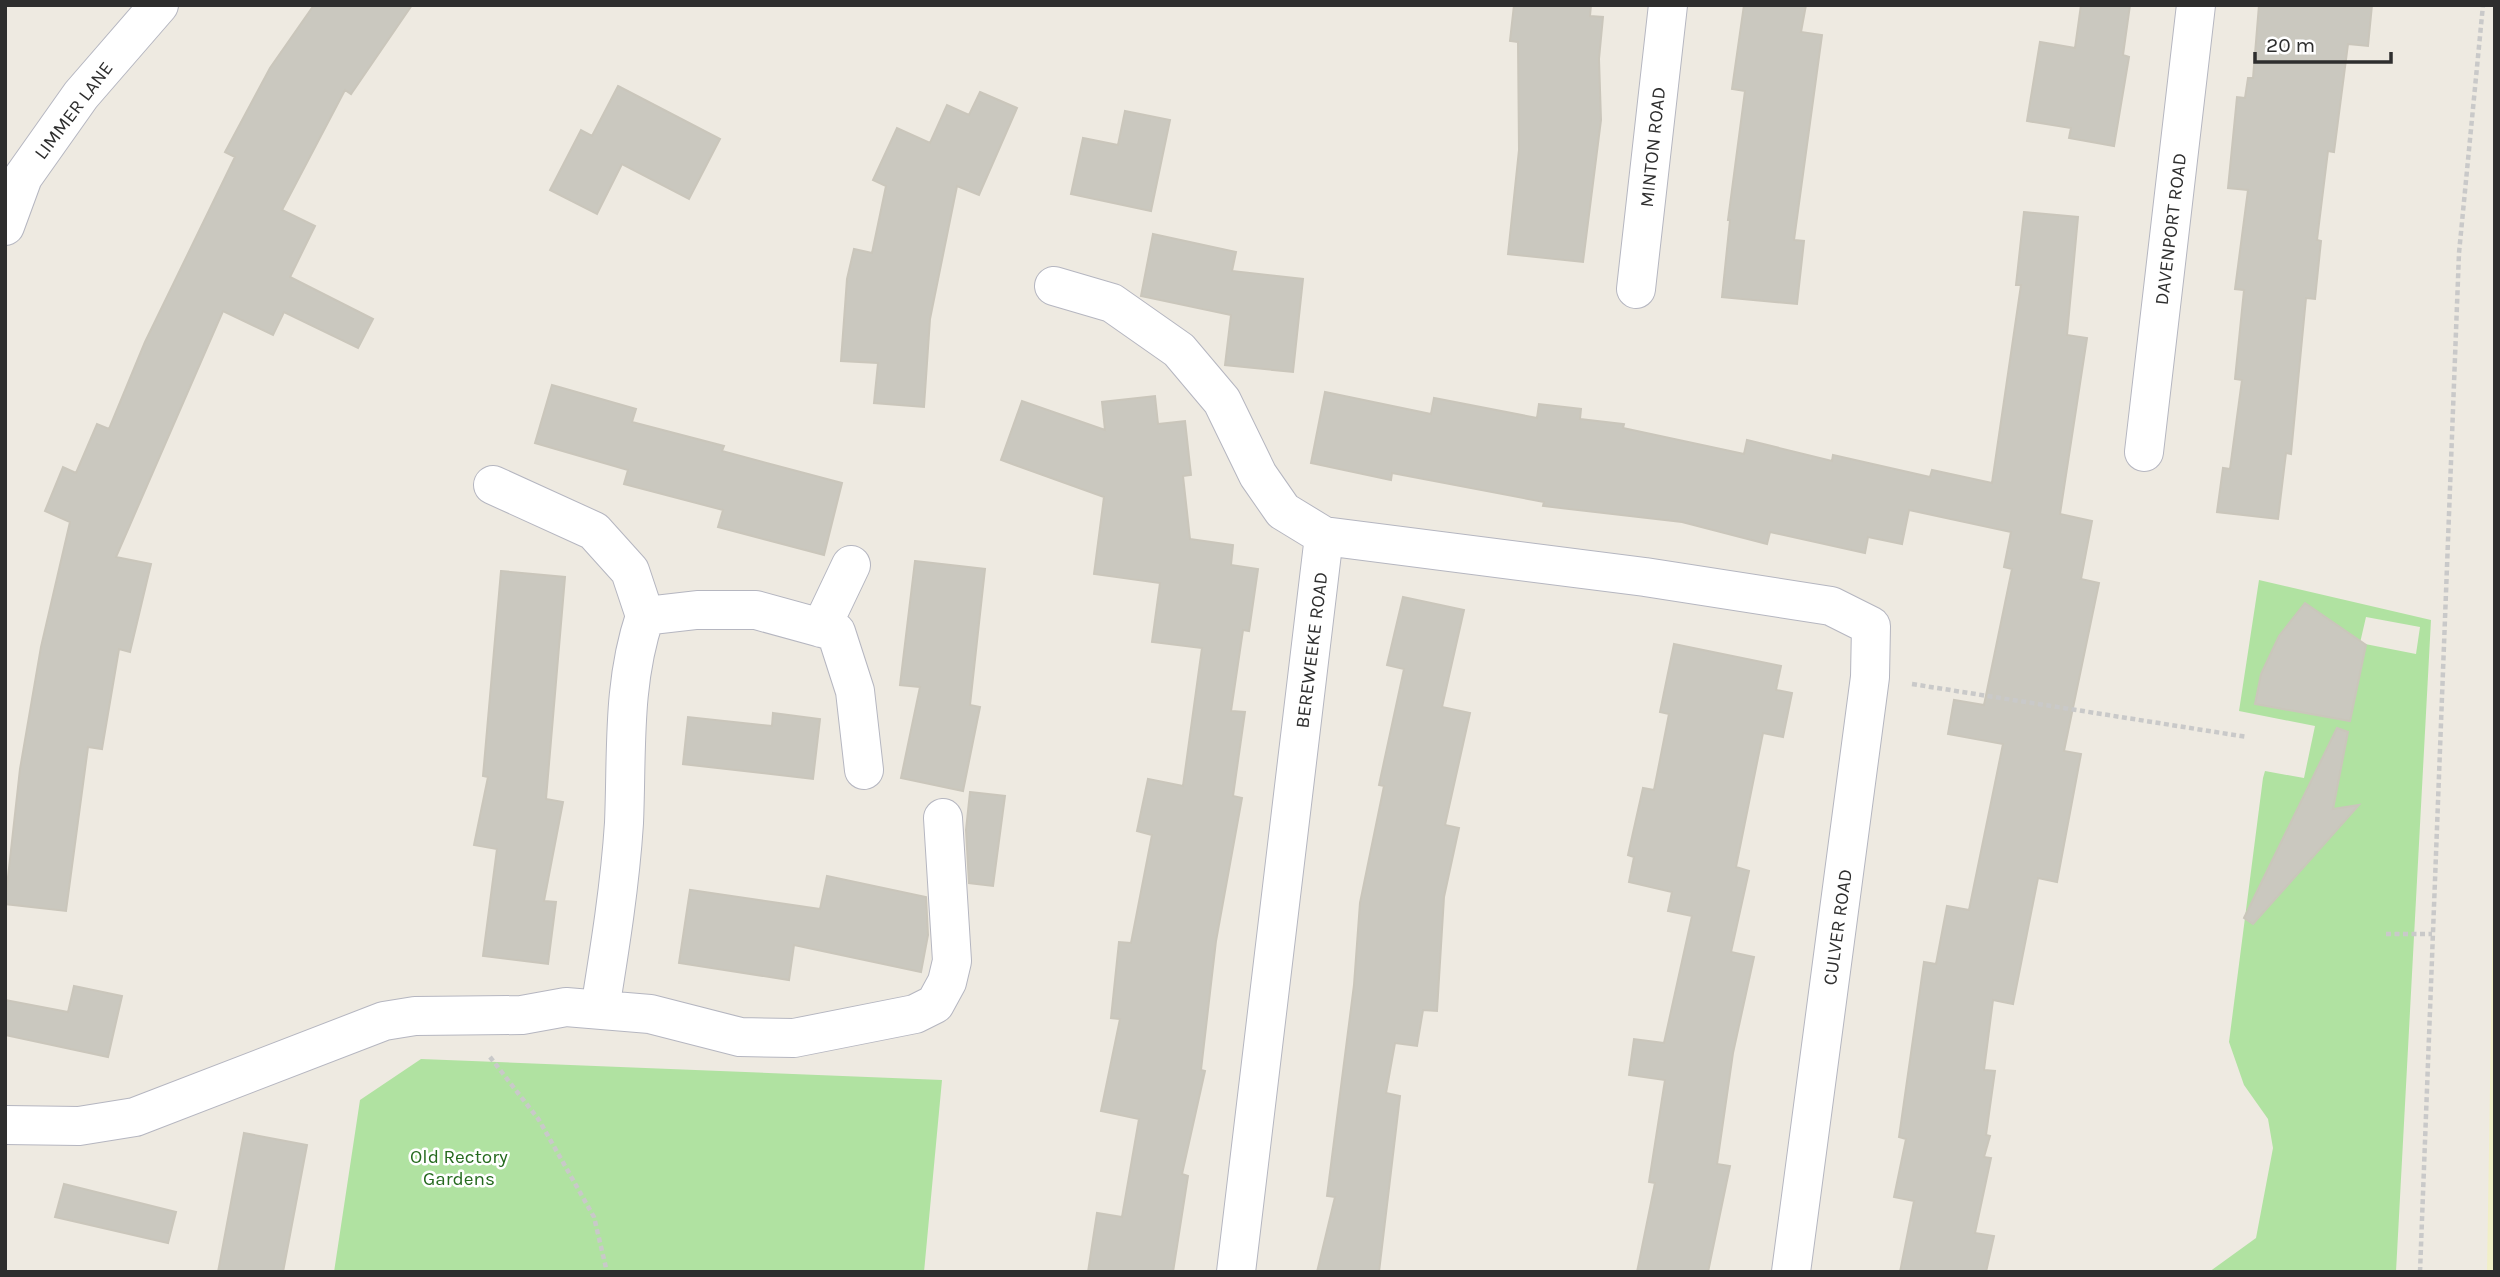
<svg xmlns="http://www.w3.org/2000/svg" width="2500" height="1277" viewBox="0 0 2500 1277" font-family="Karla,sans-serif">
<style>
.green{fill:#b0e2a1;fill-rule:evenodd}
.sand{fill:#f1efc7}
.building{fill:#cac8bf;stroke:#cac6bb;stroke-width:2}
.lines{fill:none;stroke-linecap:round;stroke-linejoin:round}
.minor-casing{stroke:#b5b6c0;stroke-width:40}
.tertiary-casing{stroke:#b5b6c0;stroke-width:40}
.path{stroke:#c9c9c9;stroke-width:4.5;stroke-dasharray:5 3.5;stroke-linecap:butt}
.minor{stroke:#fff;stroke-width:38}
.tertiary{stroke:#fff;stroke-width:38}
.labels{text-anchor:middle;stroke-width:5;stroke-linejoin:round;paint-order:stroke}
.street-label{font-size:19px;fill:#2e2e2e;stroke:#fff}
.park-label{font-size:19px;fill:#266a1f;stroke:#fff}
</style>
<rect width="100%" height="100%" fill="#eeeae1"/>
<!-- green -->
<path class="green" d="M 2259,580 L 2431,620 L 2396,1272 L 2209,1272 L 2256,1238 L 2273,1148 L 2268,1119 L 2244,1085 L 2229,1042 L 2263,778 L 2265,771 L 2304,778 L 2315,726 L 2239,711 ZM 2366,617 L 2420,627 L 2416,654 L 2360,643 Z
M 421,1059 L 942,1080 L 924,1272 L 334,1272 L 360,1100 Z"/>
<!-- sand -->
<path class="sand" d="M 2495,811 L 2495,1272 L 2487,1272 L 2494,839 Z"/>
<!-- building -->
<path class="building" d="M 314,5 L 412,5 L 351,94 L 345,90 L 282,210 L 315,226 L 290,277 L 373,319 L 358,348 L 284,312 L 273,335 L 223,311 L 116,557 L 151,564 L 130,652 L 119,649 L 102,749 L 88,747 L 66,911 L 5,904 L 20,769 L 41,647 L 70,522 L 45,511 L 63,467 L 76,473 L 97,424 L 109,429 L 145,342 L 235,157 L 225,152 L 270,68 Z
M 1514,5 L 1591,5 L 1590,16 L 1603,17 L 1599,59 L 1601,120 L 1583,262 L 1508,254 L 1519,150 L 1518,42 L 1510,41 Z
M 1744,5 L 1806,5 L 1801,32 L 1822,35 L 1794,240 L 1804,241 L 1797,304 L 1722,297 L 1730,220 L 1728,220 L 1745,91 L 1732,89 Z
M 2081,5 L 2130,5 L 2123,55 L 2129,57 L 2114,146 L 2069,138 L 2071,128 L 2027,121 L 2040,42 L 2075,48 Z
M 2259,5 L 2372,5 L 2368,46 L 2348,44 L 2334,152 L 2328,151 L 2317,240 L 2321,241 L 2315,299 L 2306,298 L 2291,454 L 2286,453 L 2278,519 L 2217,512 L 2223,468 L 2230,469 L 2242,380 L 2235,379 L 2244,290 L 2235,289 L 2248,190 L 2228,188 L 2237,97 L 2245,98 L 2248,78 L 2253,78 Z
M 618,86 L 720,139 L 689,199 L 622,164 L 597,214 L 550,190 L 581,130 L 592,136 Z
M 980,92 L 1017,108 L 979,195 L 957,186 L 930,319 L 924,407 L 874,403 L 878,363 L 841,361 L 847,279 L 854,249 L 872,253 L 886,186 L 873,180 L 897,128 L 930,143 L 947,105 L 969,115 Z
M 1125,111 L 1170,120 L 1151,211 L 1071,194 L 1083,138 L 1118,145 Z
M 2024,212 L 2078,217 L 2067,335 L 2087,338 L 2060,514 L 2092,521 L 2081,579 L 2099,583 L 2064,751 L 2081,754 L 2057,882 L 2038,878 L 2013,1004 L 1993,1000 L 1984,1070 L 1995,1071 L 1986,1135 L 1990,1136 L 1984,1157 L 1991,1158 L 1975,1233 L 1994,1236 L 1986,1272 L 1900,1272 L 1914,1201 L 1894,1197 L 1906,1139 L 1899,1137 L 1924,962 L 1936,964 L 1947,906 L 1969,910 L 2003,744 L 1948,734 L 1954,700 L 1984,705 L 2012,569 L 2004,567 L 2011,532 L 1909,510 L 1902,544 L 1868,537 L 1865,553 L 1770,532 L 1767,544 L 1682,522 L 1543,506 L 1544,502 L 1392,473 L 1391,480 L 1311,463 L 1325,392 L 1431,414 L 1434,398 L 1537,418 L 1539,404 L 1581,409 L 1580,419 L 1624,424 L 1623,428 L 1744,454 L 1747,440 L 1832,461 L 1833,455 L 1930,477 L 1932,470 L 1992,483 L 2021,285 L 2016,285 Z
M 1153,234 L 1236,252 L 1232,271 L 1303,279 L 1293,372 L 1225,365 L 1231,315 L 1141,296 Z
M 552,385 L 636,409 L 632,422 L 724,446 L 722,451 L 842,483 L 824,555 L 718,527 L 723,510 L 624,484 L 628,470 L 535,443 Z
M 1155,396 L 1158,424 L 1185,421 L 1191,475 L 1183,476 L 1190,539 L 1233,545 L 1231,565 L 1258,569 L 1249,631 L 1243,630 L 1231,711 L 1245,712 L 1233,796 L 1242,798 L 1216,941 L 1201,1070 L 1205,1071 L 1182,1174 L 1188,1176 L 1173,1272 L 1088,1272 L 1097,1213 L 1122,1217 L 1139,1119 L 1101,1111 L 1120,1019 L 1111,1018 L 1119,942 L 1131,943 L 1152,835 L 1137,831 L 1148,779 L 1183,786 L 1202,648 L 1152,642 L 1160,583 L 1094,574 L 1104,497 L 1001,460 L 1022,401 L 1105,430 L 1102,402 Z
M 915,561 L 985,569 L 970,705 L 980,707 L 963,791 L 901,778 L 920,687 L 900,685 Z
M 501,571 L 565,577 L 546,799 L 563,802 L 544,901 L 556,902 L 548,964 L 483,956 L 497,849 L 474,845 L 488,777 L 483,776 Z
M 1403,597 L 1464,610 L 1442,707 L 1470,713 L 1445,825 L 1459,828 L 1444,897 L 1437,1011 L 1423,1010 L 1417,1046 L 1395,1043 L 1386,1093 L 1400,1096 L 1379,1272 L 1317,1272 L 1335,1197 L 1327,1196 L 1354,985 L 1360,903 L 1384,786 L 1379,785 L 1404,669 L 1387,665 Z
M 2305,603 L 2366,645 L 2350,721 L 2255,704 L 2261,674 L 2279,636 Z
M 1674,644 L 1781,666 L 1776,690 L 1792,693 L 1783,737 L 1763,733 L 1736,867 L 1749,871 L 1731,952 L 1754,957 L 1733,1053 L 1717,1164 L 1730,1166 L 1708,1272 L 1637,1272 L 1655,1183 L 1649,1182 L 1665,1080 L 1629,1075 L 1634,1039 L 1664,1043 L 1692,916 L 1668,911 L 1672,892 L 1629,882 L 1634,857 L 1628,855 L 1643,788 L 1654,790 L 1669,714 L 1660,712 Z
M 773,713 L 820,719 L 813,779 L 683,764 L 688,717 L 772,726 Z
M 2337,728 L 2348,732 L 2333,809 L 2359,805 L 2253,924 L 2244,918 Z
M 970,792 L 1005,796 L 993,886 L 969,883 L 966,830 Z
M 827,876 L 926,897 L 928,935 L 921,972 L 794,945 L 789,980 L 679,963 L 690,890 L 820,909 Z
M 74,986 L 122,996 L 108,1057 L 5,1035 L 5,1000 L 68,1012 Z
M 244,1133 L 307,1145 L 283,1272 L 218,1272 Z
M 64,1184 L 176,1212 L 168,1243 L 55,1217 Z"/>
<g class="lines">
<!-- minor casing -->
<g class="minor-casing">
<path id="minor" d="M 1054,286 L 1112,303 L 1179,350 L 1222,401 L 1258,475 L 1283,511 L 1324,536
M 1636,289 L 1668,5
M 2144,452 L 2196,5
M 493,485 L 594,531 L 630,571 L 645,616
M 821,628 L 851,565
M 600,1009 C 610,947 620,885 624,823 C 627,752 622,684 645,616 L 697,610 L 756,610 L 836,632 L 855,691 L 864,770
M 5,1125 L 79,1126 L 135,1117 L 384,1021 L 415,1016 L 522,1015 L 566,1007 L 650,1014 L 740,1037 L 794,1038 L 915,1014 L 935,1004 L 947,982 L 952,961 L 943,818
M 1236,1272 L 1324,536 L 1645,577 L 1831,606 L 1871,626 L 1870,677 L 1791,1272"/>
</g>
<!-- tertiary casing -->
<g class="tertiary-casing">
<path id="tertiary" d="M 5,226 L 23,177 L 81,95 L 159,5"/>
</g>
<!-- path -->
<path class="path" d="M 1912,684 L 2247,737
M 2386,934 L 2432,934
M 490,1057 L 539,1120 L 594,1217 L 607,1272
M 2420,1272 L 2459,253 L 2483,5"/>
<!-- minor -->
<use href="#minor" class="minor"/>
<!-- tertiary -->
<use href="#tertiary" class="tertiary"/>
</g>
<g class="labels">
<!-- street labels -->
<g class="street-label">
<text transform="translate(73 110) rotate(-53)" y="7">LIMMER LANE</text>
<text transform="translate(1652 147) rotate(-84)" y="7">MINTON ROAD</text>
<text transform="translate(2170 229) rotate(-83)" y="7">DAVENPORT ROAD</text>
<text transform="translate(1311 650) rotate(-83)" y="7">BEREWEEKE ROAD</text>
<text transform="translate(1837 927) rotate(-82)" y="7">CULVER ROAD</text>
</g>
<!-- park labels -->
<g class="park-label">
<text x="459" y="1163">Old Rectory<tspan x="459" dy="22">Gardens</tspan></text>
</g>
</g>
<!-- border -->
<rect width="2500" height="1277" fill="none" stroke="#2e2e2e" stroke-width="14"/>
<!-- scale -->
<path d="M2255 52v10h136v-10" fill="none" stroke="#2e2e2e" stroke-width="3.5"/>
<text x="2266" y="52" font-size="21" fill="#2e2e2e" stroke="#ffffff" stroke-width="5" paint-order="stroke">20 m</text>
</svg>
